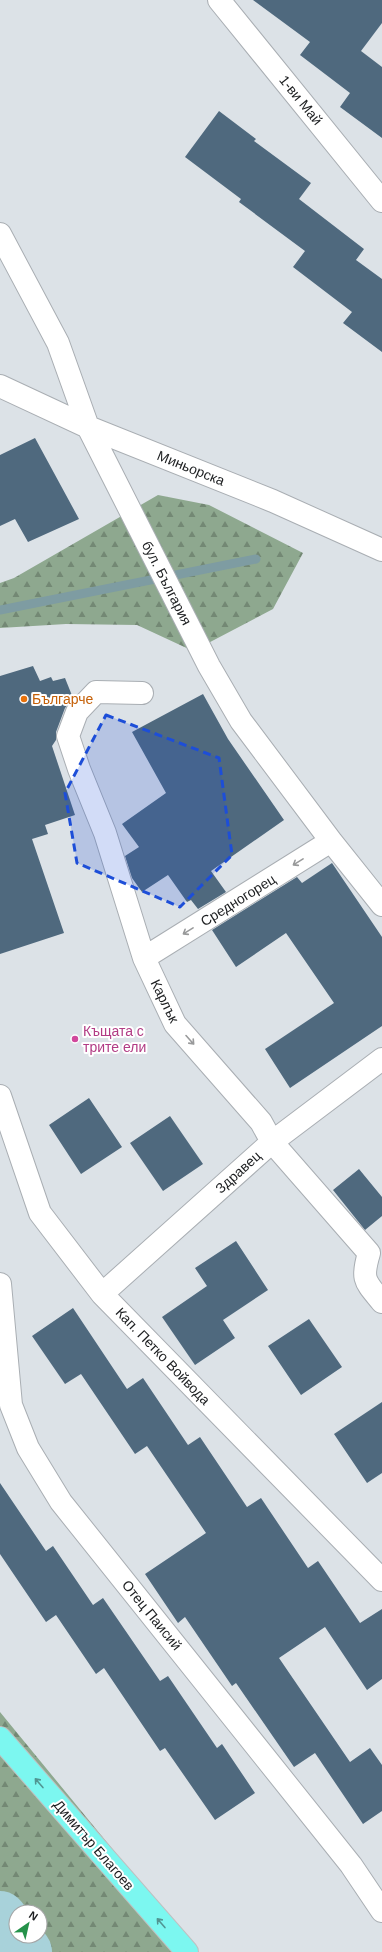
<svg xmlns="http://www.w3.org/2000/svg" width="382" height="1952" viewBox="0 0 382 1952" font-family="Arial,sans-serif">
<style>
.forest{fill:url(#forest-firs);fill-rule:evenodd}
.lines{fill:none;stroke-linecap:round;stroke-linejoin:round}
.stream{stroke:#7e9ca2;stroke-width:9}
.river{stroke:#a8d2da;stroke-width:54}
.building{fill:#4f697e}
.minor-casing{stroke:#a9aeb3;stroke-width:24}
.major-casing{stroke:#bfc0c1;stroke-width:24}
.minor{stroke:#fff;stroke-width:22}
.major{stroke:#7cf7f0;stroke-width:22}
.oneway{stroke:#999a9b}
.oneway2{stroke:#519592}
.marked{fill:#1d4ed8;fill-opacity:0.2;stroke:#1d4ed8;stroke-width:3;stroke-dasharray:8 5;stroke-linejoin:round}
.food-dot{fill:#e8710a;stroke:#fff;stroke-width:1.5}
.hotel-dot{fill:#d1479c;stroke:#fff;stroke-width:1.5}
.labels{text-anchor:middle;stroke-width:4;stroke-linejoin:round;paint-order:stroke}
.street-label{font-size:14px;fill:#1c1e20;stroke:#fff}
.food-label{font-size:14px;fill:#c56008;stroke:#fff;text-anchor:start}
.hotel-label{font-size:14px;fill:#b23c85;stroke:#fff;text-anchor:start}
</style>
<defs>
<pattern id="forest-firs" width="22" height="20" patternUnits="userSpaceOnUse"><rect width="22" height="20" fill="#8ea88f"/><path d="M5 1l3.5 6h-7zM16 11l3.5 6h-7z" fill="#738874"/></pattern>
</defs>
<rect width="100%" height="100%" fill="#dce2e7"/>
<!-- forest -->
<path class="forest" d="M 158,495 L 209,505 L 303,553 L 273,609 L 193,651 L 137,625 L 66,624 L 0,628 L 0,583 L 14,578 Z
M 0,1712 L 197,1952 L 0,1952 ZM 16,1912 L 40,1912 L 40,1936 L 16,1936 Z"/>
<g class="lines">
<!-- stream -->
<path class="stream" d="M 0,610 L 256,559"/>
<!-- river -->
<path class="river" d="M 0,1918 L 25,1952"/>
</g>
<!-- building -->
<path class="building" d="M 253,0 L 382,0 L 382,23 L 361,51 L 382,67 L 382,138 L 340,107 L 350,93 L 300,55 L 310,42 Z
M 219,111 L 256,139 L 254,141 L 311,183 L 299,199 L 364,249 L 356,260 L 382,279 L 382,352 L 343,323 L 352,312 L 293,267 L 305,251 L 239,202 L 241,199 L 185,157 Z
M 35,438 L 79,519 L 28,542 L 15,519 L 0,526 L 0,455 Z
M 33,666 L 40,681 L 51,677 L 53,681 L 65,678 L 73,698 L 65,708 L 56,732 L 56,740 L 52,746 L 75,815 L 45,825 L 48,834 L 32,839 L 64,933 L 0,954 L 0,676 Z
M 203,694 L 228,739 L 284,820 L 211,871 L 226,892 L 198,909 L 191,900 L 187,902 L 168,875 L 142,892 L 132,878 L 125,856 L 139,847 L 122,824 L 166,793 L 132,732 Z
M 332,863 L 382,937 L 382,1026 L 290,1088 L 265,1049 L 334,1003 L 286,933 L 236,967 L 212,930 L 297,877 L 302,883 Z
M 89,1098 L 122,1147 L 81,1174 L 49,1125 Z
M 170,1116 L 203,1164 L 163,1191 L 130,1143 Z
M 359,1169 L 382,1197 L 382,1216 L 365,1230 L 333,1190 Z
M 236,1241 L 268,1290 L 223,1320 L 235,1338 L 195,1365 L 162,1317 L 207,1286 L 195,1268 Z
M 73,1308 L 127,1389 L 143,1378 L 188,1445 L 200,1437 L 247,1507 L 261,1498 L 308,1568 L 318,1561 L 360,1623 L 382,1609 L 382,1679 L 367,1690 L 325,1627 L 279,1658 L 350,1762 L 370,1748 L 382,1765 L 382,1811 L 363,1824 L 315,1753 L 294,1767 L 236,1683 L 232,1686 L 185,1617 L 178,1623 L 145,1574 L 206,1533 L 147,1446 L 135,1454 L 81,1374 L 65,1384 L 32,1336 Z
M 309,1319 L 342,1367 L 301,1395 L 268,1346 Z
M 382,1402 L 382,1473 L 367,1483 L 334,1434 Z
M 0,1483 L 46,1551 L 53,1546 L 93,1605 L 103,1598 L 160,1681 L 168,1676 L 217,1748 L 222,1744 L 255,1793 L 215,1820 L 165,1748 L 160,1751 L 104,1668 L 96,1674 L 56,1615 L 46,1622 L 0,1554 Z"/>
<g class="lines">
<!-- minor casing -->
<g class="minor-casing">
<path id="minor" d="M 219,0 L 382,201
M 0,234 L 58,343 L 88,427 L 209,666 L 241,721 L 331,841 L 382,905
M 0,386 L 88,427 L 273,501 L 382,550
M 142,693 L 96,692 L 77,712 L 68,736 L 79,769 L 105,833 L 144,958 L 175,1024 L 261,1122 L 272,1142 L 369,1253 C 361,1280 365,1281 382,1302
M 144,958 L 331,841
M 0,1096 L 40,1213 L 102,1294 L 382,1580
M 0,1284 L 11,1405 L 28,1448 L 61,1502 L 351,1865 L 382,1911
M 102,1294 L 272,1142 L 382,1059"/>
</g>
<!-- major casing -->
<g class="major-casing">
<path id="major" d="M 0,1738 L 187,1952"/>
</g>
<!-- minor -->
<use href="#minor" class="minor"/>
<!-- major -->
<use href="#major" class="major"/>
</g>
<!-- one-way arrows -->
<defs><path id="oneway-shaft" d="M-6 0H5M1.5-3L5.5 0L1.5 3" fill="none" stroke-width="1.6" stroke-linecap="round" stroke-linejoin="round"/></defs>
<g class="oneway">
<use href="#oneway-shaft" transform="translate(298 862) rotate(148)"/>
<use href="#oneway-shaft" transform="translate(188 931) rotate(148)"/>
<use href="#oneway-shaft" transform="translate(190 1040) rotate(48)"/>
</g>
<g class="oneway2">
<use href="#oneway-shaft" transform="translate(39 1783) rotate(-131)"/>
<use href="#oneway-shaft" transform="translate(161 1923) rotate(-131)"/>
</g>
<!-- marked area -->
<path class="marked" d="M 106,715 L 219,758 L 232,855 L 180,907 L 77,863 L 65,793 Z"/>
<!-- markers -->
<circle class="food-dot" cx="24" cy="699" r="4"/>
<circle class="hotel-dot" cx="75" cy="1039" r="4"/>
<g class="labels">
<!-- street labels -->
<g class="street-label">
<text transform="translate(301 100) rotate(51)" y="5">1-ви Май</text>
<text transform="translate(191 468) rotate(22)" y="5">Миньорска</text>
<text transform="translate(167 583) rotate(63)" y="5">бул. България</text>
<text transform="translate(238 900) rotate(-32)" y="5">Средногорец</text>
<text transform="translate(165 1001) rotate(64)" y="5">Карлък</text>
<text transform="translate(238 1172) rotate(-42)" y="5">Здравец</text>
<text transform="translate(163 1356) rotate(46)" y="5">Кап. Петко Войвода</text>
<text transform="translate(152 1615) rotate(51)" y="5">Отец Паисий</text>
<text transform="translate(94 1845) rotate(49)" y="5">Димитър Благоев</text>
</g>
<!-- food labels -->
<g class="food-label">
<text x="32" y="704">Българче</text>
</g>
<!-- hotel labels -->
<g class="hotel-label">
<text x="83" y="1036">Къщата с<tspan x="83" dy="16">трите ели</tspan></text>
</g>
</g>
<!-- north arrow -->
<g transform="translate(28 1924) rotate(34)"><circle r="19" fill="#ffffff" stroke="#a4a5a6"/>
<path d="M0-3L7 15L0 10L-7 15Z" fill="#25924a"/>
<text y="-6" font-size="11" font-weight="bold" text-anchor="middle" fill="#1c1e20">N</text>
</g>
</svg>
